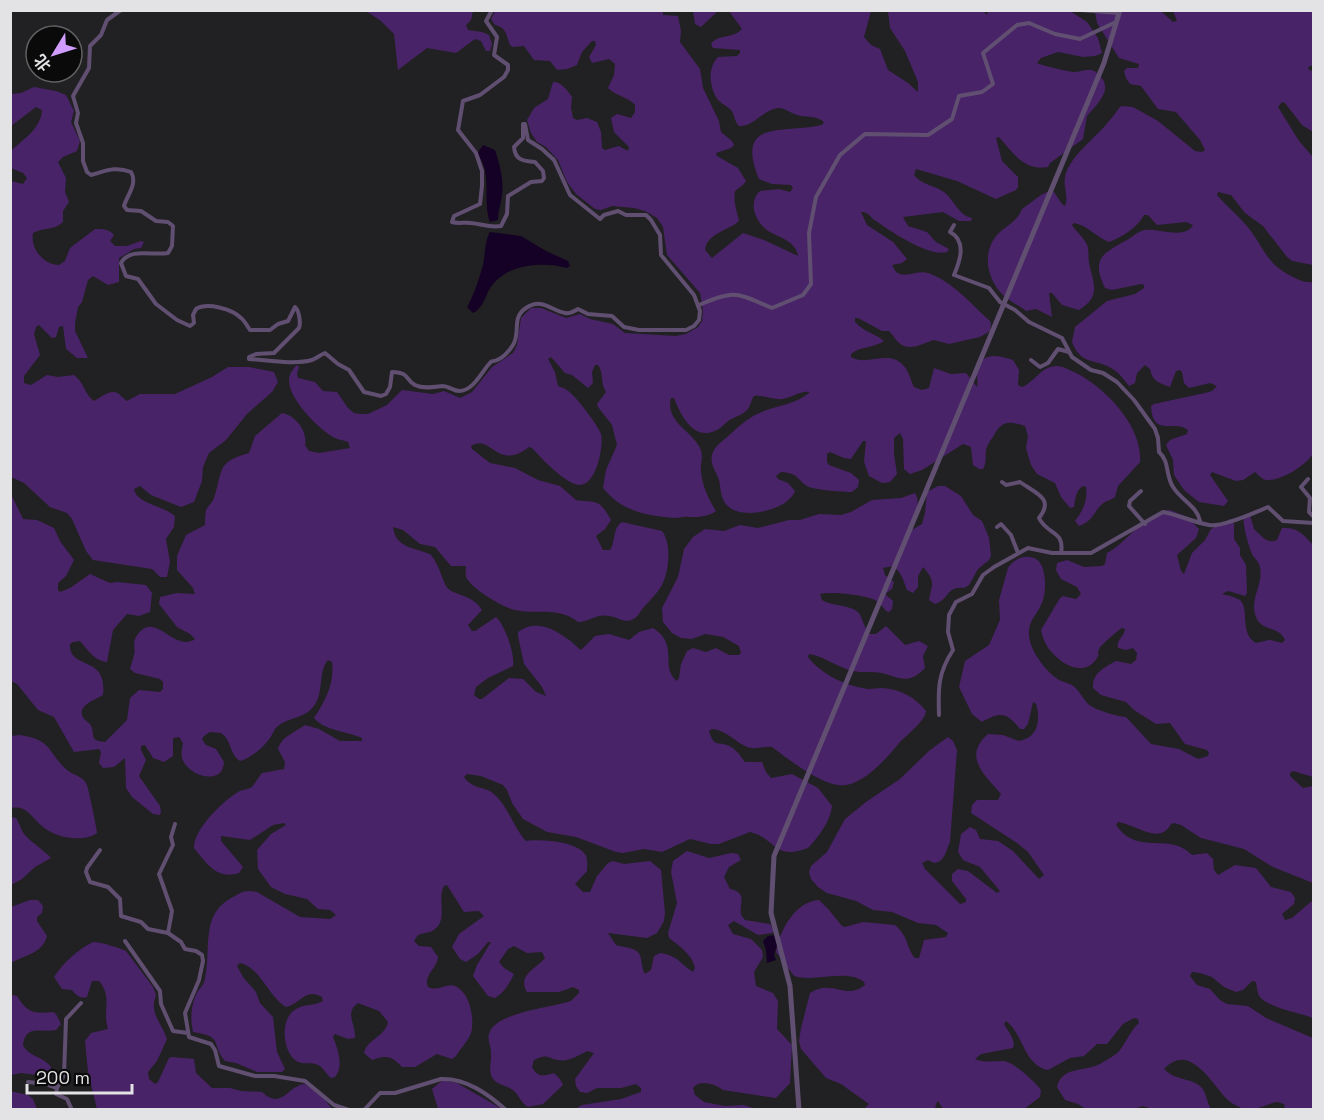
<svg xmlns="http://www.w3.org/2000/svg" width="1324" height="1120" viewBox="0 0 1324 1120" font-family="'Space Grotesk','Noto Sans SC',sans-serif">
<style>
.green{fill:#492367}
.water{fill:#150125}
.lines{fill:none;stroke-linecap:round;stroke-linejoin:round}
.minor{stroke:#604f71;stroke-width:4}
.tertiary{stroke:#604f71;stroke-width:5}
</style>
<rect width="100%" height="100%" fill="#212023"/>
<!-- green -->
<path class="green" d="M 663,10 L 663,15 L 678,16 L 681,31 L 680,42 L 700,69 L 703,88 L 719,121 L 721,132 L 732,141 L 734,145 L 731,148 L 716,153 L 717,156 L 738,168 L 746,181 L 744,184 L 735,191 C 733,202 737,211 739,221 C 728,231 707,233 705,250 L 712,258 L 743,233 L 764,240 L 798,256 C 796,242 781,238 770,232 C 756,224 747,203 760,191 L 779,189 L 790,192 L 793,188 L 791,185 L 772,184 L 759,179 C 734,118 784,134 822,125 L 824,122 C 817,116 809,117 801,116 C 793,115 786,108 778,108 C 763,110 753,127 739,126 C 734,121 735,115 731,110 C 726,105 719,103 716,97 C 709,85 708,67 718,57 L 737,56 L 740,53 L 740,50 L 713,48 L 711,44 C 718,34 733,39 742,29 L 729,11 L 725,11 L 871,11 L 864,37 L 871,45 L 880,49 L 888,70 L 908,83 L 918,92 L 918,82 L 905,51 L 890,28 L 888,11 L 982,10 L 987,15 L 988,11 L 1070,11 L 1087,22 L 1098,38 L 1102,53 L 1095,56 L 1083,57 L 1058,52 L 1041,58 L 1037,63 C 1040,65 1070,72 1074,72 C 1079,72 1083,70 1088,70 C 1093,69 1097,73 1100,76 C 1114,90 1096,105 1087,116 L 1083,139 L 1050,163 L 1048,167 C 1024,171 1013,153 999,137 L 996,138 L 1002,161 L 1018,177 L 1018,187 L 1016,190 L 996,199 L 957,181 L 916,169 L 914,175 C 922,185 934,185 944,192 C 955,201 958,215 972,218 L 971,221 L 959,221 L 943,212 L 903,217 L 908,226 L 927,232 L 936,242 L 949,249 L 947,252 C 928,257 892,232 876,221 C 870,217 868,211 861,212 L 867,225 L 893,242 L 907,259 L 902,263 L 892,265 L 896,272 C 907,279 916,270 928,273 C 952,281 971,304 989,320 L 991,323 L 990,331 L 980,337 L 949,344 L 934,340 C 923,343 909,353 898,342 C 895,339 892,334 889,331 L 882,331 L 858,318 L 855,318 L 855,322 C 865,333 873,332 884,341 C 875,348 860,346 851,354 L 851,357 C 867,367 888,349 903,365 C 909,371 910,379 914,387 L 922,390 L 929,388 L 934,368 L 951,374 L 966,373 L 977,387 C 978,383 977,379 977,374 C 979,352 996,354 1013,360 L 1019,370 L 1018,385 L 1022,387 C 1035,382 1041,366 1057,366 C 1063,366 1069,370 1074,372 C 1104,386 1143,426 1140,462 L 1118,486 L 1115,497 C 1110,501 1106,500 1101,505 C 1093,513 1093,521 1079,526 L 1075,521 C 1083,510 1088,501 1086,487 L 1083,486 C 1076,490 1075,499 1074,507 L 1070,508 L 1061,497 L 1055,483 L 1037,474 L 1031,465 L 1026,448 L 1028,436 L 1025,426 C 1008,421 1002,420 993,437 C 990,441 987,445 986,450 C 985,458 987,462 983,469 L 979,469 L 973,465 L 971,447 L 963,444 L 922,470 L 910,474 L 904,469 L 903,439 L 900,433 L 894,438 L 894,454 L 897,474 L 890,482 L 882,483 L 869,476 L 864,462 L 866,441 L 863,441 L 851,459 L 844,458 L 830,452 L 827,454 L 827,462 L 829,465 L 851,473 L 859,480 L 858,487 L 852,492 C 844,492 817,490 809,487 C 798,482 800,473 781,472 L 776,476 L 778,479 L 788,483 L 795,491 C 788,510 744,520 729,507 C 719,499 722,488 718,477 C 715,470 710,464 712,455 C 714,447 720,443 726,438 C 735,430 744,421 755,415 C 773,405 795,406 810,392 C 802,390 792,397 783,399 C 773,400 764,395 754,396 C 751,400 751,404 748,409 C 743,415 734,417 728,421 C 724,424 721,428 717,430 C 694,442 681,416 674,398 L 671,398 C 665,422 691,430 700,448 C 704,456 700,463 701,472 C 702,485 709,500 716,511 C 708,517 698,517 689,517 C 684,516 679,518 675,518 C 647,516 621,511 603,488 L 606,470 L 617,445 L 612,425 L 598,407 L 597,404 L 606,392 C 600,383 604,373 598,365 L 595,365 L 592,372 L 593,383 L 588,388 L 572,375 L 565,373 L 551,357 L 548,359 L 555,372 L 558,386 C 560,387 565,388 567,390 C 575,395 598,425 601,434 C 604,448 595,492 575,484 C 561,479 542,459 532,448 L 529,447 C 497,472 491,433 471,446 L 472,449 L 490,463 L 515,468 L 538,480 L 560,486 L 576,500 C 597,503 599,498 611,520 L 605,529 L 596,536 L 603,550 L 610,550 C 616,541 612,529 622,522 L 662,531 C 672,544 669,571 662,585 C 657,594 650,600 644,607 C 641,610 639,615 635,618 C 625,625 619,617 609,616 C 597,613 589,622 578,622 C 558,606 538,615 515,610 C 504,608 468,587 466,576 C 465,573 466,570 466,566 L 451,566 L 435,547 L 420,544 L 403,530 L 393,527 C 396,550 417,547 431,555 C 439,565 441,576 446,586 C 452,596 473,594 482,610 L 468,625 L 472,631 L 475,631 L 496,617 C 505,625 515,654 513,666 L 488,678 L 476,687 L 474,695 L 479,699 L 482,699 L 509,678 L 523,679 L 536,692 L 546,696 L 542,687 L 524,664 L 518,636 L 518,632 C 533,620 552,627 566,638 C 572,641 575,646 581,650 L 595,636 L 601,635 L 609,634 L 629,640 L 639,632 L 653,628 C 680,645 659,667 677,681 L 679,678 L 681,664 L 687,651 L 693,648 L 706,652 L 716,648 L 729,655 L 739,655 L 741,653 L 739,646 L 723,637 L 712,635 L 705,634 L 692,639 L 681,638 L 672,633 L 663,622 L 662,608 L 678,577 L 684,549 L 693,537 L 705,529 L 724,531 L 740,525 L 758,528 L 789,520 L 800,520 L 819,514 L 841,515 L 851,512 L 872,500 L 901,498 L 915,493 C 922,505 914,518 910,531 L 922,524 L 925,513 L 927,492 L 938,486 L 945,486 L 961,496 L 973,515 L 982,521 L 989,538 L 991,556 L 989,560 L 978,569 L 969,585 L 964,588 C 946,586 950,599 935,604 L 929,600 C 932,583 936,582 923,567 L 918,576 L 918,587 L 913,593 L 907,590 C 903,580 902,573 893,566 L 883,568 L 885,575 L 894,582 L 892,589 L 885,594 L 893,601 L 892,609 L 889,612 L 886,611 C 883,607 880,603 875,600 C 865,595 831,591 820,594 L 822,600 C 833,607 850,604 859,613 C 861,616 865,628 869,634 L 876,634 L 886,626 L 905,645 L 919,641 L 928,646 L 923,656 L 925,668 C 909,685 900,678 882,673 C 872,671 862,673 853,671 C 838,668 824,656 809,654 L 808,657 C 822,675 846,686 868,689 C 873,689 878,688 882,688 C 900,689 915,697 926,711 C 925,721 908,734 900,742 C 888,757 866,782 846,785 C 826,789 788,759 772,747 C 764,746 755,750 747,747 C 735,742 726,730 712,729 L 709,731 C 714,749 719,740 731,747 C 737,750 741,757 745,762 L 762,762 L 766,772 L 771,778 L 792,774 L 818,788 L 832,806 C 830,822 819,836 808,848 C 773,861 776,838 750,832 L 719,844 L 711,844 L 690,839 L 662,852 L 644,849 L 623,853 L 616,852 L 576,837 L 547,832 L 523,819 L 512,803 L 507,790 L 503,785 L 481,776 L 467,774 L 464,777 C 474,791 486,785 496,796 C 509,809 514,828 526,841 C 539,839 579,841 586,856 C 588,860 587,866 587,871 L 575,884 L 583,892 L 590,892 L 597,876 L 608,863 L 613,861 L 624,864 L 650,861 L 661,870 L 665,913 L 664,921 L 657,933 L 647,938 L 608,933 L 616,945 C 625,948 640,947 641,959 C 642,965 642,968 645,974 L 651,970 L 654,956 L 660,953 C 679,956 679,963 693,972 L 695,968 C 692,954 679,946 669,938 L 668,933 L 677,903 L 671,872 L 673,861 L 687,851 L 709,858 L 731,853 L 738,854 L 741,860 L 729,867 L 724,877 L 730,889 C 748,893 739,902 741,915 L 745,920 L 770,924 L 774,930 L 772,933 L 758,935 L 734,921 L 728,925 L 733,934 L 751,939 L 762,950 L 763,957 L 754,972 L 756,986 L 773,993 L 778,1001 L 777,1029 L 792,1045 L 790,1083 L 776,1098 L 723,1090 C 714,1084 700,1079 693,1088 L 695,1095 L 704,1102 L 725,1106 L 744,1105 L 756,1109 L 575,1109 L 582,1105 L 621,1099 L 641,1092 L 641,1088 L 636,1084 L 621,1088 L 597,1088 L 587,1093 L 580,1092 L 576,1086 L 575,1079 L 594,1053 L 587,1051 C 578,1056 568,1062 558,1060 C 547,1058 547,1053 534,1060 L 532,1067 C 538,1078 543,1076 554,1073 L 560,1079 L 563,1085 L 543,1104 L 528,1107 C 521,1103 519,1095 513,1090 C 509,1087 504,1086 500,1084 C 485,1077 492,1065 491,1052 C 491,1046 487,1040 489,1034 C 495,1012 551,1008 571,1001 L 579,993 L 579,990 L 573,987 L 559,992 L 527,992 C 517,975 536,969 545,958 L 542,952 L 527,953 L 514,946 L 508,949 L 499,962 L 504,968 L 514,974 C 509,984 504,993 495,998 L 488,996 L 473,976 L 477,965 L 491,942 L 488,942 L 478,954 L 466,962 L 460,959 L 452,947 L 459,934 L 484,916 L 479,911 L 464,912 L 447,885 L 444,886 C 436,900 450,921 432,931 C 428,933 423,933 418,935 L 414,941 L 419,946 L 431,947 L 438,957 C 437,969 423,975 428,987 C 439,992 446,983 455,986 C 470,992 475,1019 471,1033 C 469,1040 460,1049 456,1056 L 452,1059 L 437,1054 L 415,1067 L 402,1067 C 392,1056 386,1055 372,1060 L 364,1053 C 367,1039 385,1037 388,1022 L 379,1011 L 358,1003 C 344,1013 356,1024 355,1038 L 348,1039 L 335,1034 L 333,1037 C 338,1049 344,1067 335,1077 L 331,1078 C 326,1074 323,1067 318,1065 C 311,1061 302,1066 295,1060 C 282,1049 280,1018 296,1009 C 304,1004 314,1006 323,1001 L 322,997 C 306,987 300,1004 286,1007 C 268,996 261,968 240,963 L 237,966 L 243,977 L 256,992 L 260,1003 L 273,1017 L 277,1052 L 285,1069 L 282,1072 L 257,1072 L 236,1063 L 225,1061 C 210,1043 225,1037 193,1032 C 190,1018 191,1003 198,991 C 201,987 204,984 205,979 C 212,947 199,913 235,896 C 243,891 247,890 257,892 L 300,917 L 330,919 L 336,915 L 330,910 L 318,909 L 307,899 L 285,894 L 271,887 L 258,869 L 257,850 L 271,834 L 286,825 L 284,823 L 273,825 L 250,840 L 221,836 L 221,841 L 243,867 L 239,873 C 217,880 207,864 194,848 C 193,830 223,801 238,792 C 243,789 247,790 252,787 L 262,773 L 284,769 L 285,762 L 278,749 C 282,736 294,733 305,725 L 319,729 L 340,741 L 362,741 L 362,738 C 347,731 325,731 314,718 C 325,702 335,682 332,662 L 328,660 C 319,670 323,688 317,701 C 307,720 292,715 278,726 C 274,729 273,734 270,738 C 264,747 251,758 240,761 C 229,754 232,740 221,733 L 210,732 L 204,736 L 202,739 L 206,745 L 216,749 L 224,762 C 223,787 187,776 182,758 C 181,753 182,749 183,743 L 179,737 L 173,738 L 173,756 L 164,762 L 153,758 L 145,745 L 141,746 L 141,750 L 146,760 L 139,776 L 160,806 L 161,812 L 160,815 L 153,814 L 132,797 L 126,788 L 125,758 L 114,767 L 103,768 L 99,763 L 101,752 L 99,749 L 74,752 L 54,717 L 38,710 L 17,684 L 11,681 L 10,492 L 23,519 L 37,520 L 54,528 L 60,541 L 74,560 L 66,576 L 58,583 L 58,590 L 60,592 L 70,588 L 90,574 L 110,583 L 117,582 L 146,585 L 152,593 L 150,612 L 139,616 L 127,614 L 113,630 L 107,662 C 94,661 88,650 80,641 L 73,642 L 70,644 C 69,671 108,654 103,695 C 95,700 75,706 84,719 C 85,720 91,724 91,726 C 96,736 88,740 105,742 L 127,720 L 130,698 L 139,690 L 160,692 L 163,689 L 163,682 L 160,679 L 135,673 L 130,669 C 131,664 133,660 134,655 C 136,649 132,643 136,637 C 154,607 174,654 195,639 L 190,634 L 177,627 L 159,604 L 160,597 L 177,593 L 195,594 L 193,588 L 177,570 L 177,556 L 186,535 L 205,525 C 205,521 205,514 206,510 C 208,506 212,503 214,498 C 223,471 216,462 249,453 L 255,436 L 282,413 C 295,415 308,431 305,445 L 309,451 L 319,453 L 350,448 L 348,442 C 343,440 339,440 335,438 C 319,430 289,399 289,381 C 289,374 292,370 297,365 L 299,367 L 297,374 L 298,378 L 315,382 L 323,391 L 337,392 L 348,408 L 354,413 L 361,414 L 368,414 L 387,405 L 402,390 L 433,394 L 444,391 L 460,398 L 472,392 L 492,367 L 513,353 L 517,345 L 521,318 L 531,308 L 541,308 L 566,318 L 580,314 L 590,319 L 613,324 L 625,333 L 676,336 L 686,334 L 698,327 L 702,321 L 703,311 L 700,293 L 667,255 L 663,227 L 657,218 L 645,211 L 634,208 L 612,206 L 601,210 L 595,209 L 576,194 L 567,182 L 558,160 L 546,147 L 537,142 L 531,133 L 527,120 L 534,108 L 548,99 L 553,82 C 562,82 567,90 572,97 L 571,108 L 573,118 L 577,120 L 587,118 L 597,122 L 601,132 L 602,148 L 605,150 L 619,146 L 628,151 L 629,147 L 614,132 L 611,118 L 617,114 L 631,118 L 635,112 L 635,105 C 628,97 616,96 608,88 L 614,75 L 615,64 L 609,59 L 592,63 L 589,57 L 596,45 L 595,41 L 592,41 L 582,52 L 577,65 L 567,69 L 557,70 L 550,61 L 534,60 L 524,46 L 513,47 L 510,45 C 506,35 507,28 495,25 L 491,19 L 495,11 Z
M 366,11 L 473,11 L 471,20 L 466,25 L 468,30 L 482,32 L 489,35 L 492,44 L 490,51 L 486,51 L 481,41 L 475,39 L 456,53 L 427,48 L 398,70 L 394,34 L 381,21 Z
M 693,11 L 693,10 L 718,11 L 701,27 L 695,24 Z
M 1095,11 L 1161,11 L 1173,22 L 1177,21 L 1173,11 L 1313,11 L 1313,65 L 1308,67 L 1309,70 L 1313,71 L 1313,132 L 1302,125 L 1285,103 L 1282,102 L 1278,107 L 1299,141 L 1313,157 L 1313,265 L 1292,261 L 1287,257 L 1263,226 L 1245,213 L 1231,195 L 1218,192 L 1217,195 C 1226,206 1237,214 1246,225 C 1265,247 1263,261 1291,276 C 1299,280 1305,283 1313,282 L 1314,456 L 1312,455 C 1305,466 1279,482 1266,480 C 1261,479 1259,475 1255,472 L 1243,480 L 1236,481 L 1212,472 L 1210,475 L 1228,501 L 1224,506 L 1199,502 L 1184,490 L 1174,475 L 1173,460 L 1166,445 L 1170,440 L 1187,434 L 1188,430 C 1173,419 1153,438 1151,406 L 1154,404 L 1205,393 L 1212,391 L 1217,386 L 1210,383 L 1189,388 L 1184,383 L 1182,372 L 1180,370 L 1176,371 L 1170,387 C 1159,383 1152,381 1150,369 L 1145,365 L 1137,373 L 1135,383 L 1129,386 C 1124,380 1119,372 1111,368 C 1093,358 1081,365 1072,342 L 1075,327 L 1107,301 L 1135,294 L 1144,288 L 1144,285 L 1141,284 L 1112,290 L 1105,288 C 1091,259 1102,254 1125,241 C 1132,238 1137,231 1145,230 C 1159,228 1185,240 1193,225 L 1186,222 L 1157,225 L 1148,215 L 1144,215 C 1137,228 1122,237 1109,242 C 1096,237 1087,225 1074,223 L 1072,225 L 1074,228 C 1078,233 1087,241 1088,248 C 1089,253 1088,258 1089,263 C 1093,283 1102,296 1079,310 L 1062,305 L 1052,293 L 1049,293 L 1052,317 L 1036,309 L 1026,311 C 1019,305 1010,302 1003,295 C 986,279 981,249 1000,232 C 1008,225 1018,220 1022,209 L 1041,195 L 1047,192 L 1054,192 L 1062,204 L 1065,206 C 1069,196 1063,187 1065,177 C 1069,156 1097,137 1109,121 C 1114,116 1116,111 1121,106 L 1133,107 L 1158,121 L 1195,151 L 1202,152 L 1205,150 L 1200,140 L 1176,112 L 1158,109 L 1141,86 L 1130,84 L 1126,78 L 1124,71 L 1127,68 L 1138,68 L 1139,64 L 1119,58 L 1097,23 Z
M 34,87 L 56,91 L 66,95 L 74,111 L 71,122 L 80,141 L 77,151 L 63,157 L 58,162 L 66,178 L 65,192 L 69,202 L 63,211 L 63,222 C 54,231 43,227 33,233 C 30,249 44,265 59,265 L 65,261 L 70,248 L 95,229 C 103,229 109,229 114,235 L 110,241 L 115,246 L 127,246 L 141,241 L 144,242 L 141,248 L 134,249 L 119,258 L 119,282 L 108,285 L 93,276 L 88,280 L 82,302 L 78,307 L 75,323 L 75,331 L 88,358 L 77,358 L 66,349 L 63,326 L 59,327 L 56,337 L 52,338 L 39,325 L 36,327 L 34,334 L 40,355 L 24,376 L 24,383 L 31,385 L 47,375 L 58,377 L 74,375 C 84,382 85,395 94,401 C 101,398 110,388 119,394 C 121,396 124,399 127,401 L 140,394 L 175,394 L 212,377 L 228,367 L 249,367 L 274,372 L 278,382 L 272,392 L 247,414 L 226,440 L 209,453 L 203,467 L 202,481 L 194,502 L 181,507 L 151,495 L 140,486 L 134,489 C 137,504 162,505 175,516 L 174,527 L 166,539 L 170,562 L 167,577 L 160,577 L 152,569 L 93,560 L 86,551 L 72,519 L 67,513 L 50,507 L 24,483 L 11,477 L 11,181 L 23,184 L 27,178 L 23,173 L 11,168 L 11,151 C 23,139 41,129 42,110 L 36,107 L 11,126 L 11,94 L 21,93 Z
M 1170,510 L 1187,517 L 1199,529 L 1196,538 L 1177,555 L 1181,571 L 1184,574 L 1192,553 L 1205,540 L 1211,529 L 1230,519 L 1234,524 L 1234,539 L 1240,548 L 1240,555 L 1246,565 L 1247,593 L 1245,596 L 1228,591 L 1222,594 C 1227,595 1235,597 1240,600 C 1250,610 1239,633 1256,643 C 1274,639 1265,639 1282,643 L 1285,640 C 1280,627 1263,631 1257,619 C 1247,600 1266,583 1259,564 C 1258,561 1255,559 1253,556 C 1249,548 1242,524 1244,516 L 1247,514 L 1250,515 L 1254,529 C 1261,535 1267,545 1277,540 L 1282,528 C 1298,527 1303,534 1313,545 L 1313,777 L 1293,771 L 1290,773 L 1290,776 L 1303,788 L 1313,786 L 1313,883 L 1273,867 L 1244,849 L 1201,838 L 1181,825 L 1174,823 L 1171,824 C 1160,846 1135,824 1118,822 L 1116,825 C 1138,857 1169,831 1192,855 L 1207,853 L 1213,859 L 1214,870 L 1218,875 L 1235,865 L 1256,868 L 1271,887 L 1291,892 L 1295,898 L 1294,904 L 1282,914 L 1285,920 L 1292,918 L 1313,900 L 1313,1018 C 1300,1013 1268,1008 1259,996 C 1257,992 1257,987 1256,982 L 1252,981 L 1243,990 L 1236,992 L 1224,987 L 1212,977 L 1200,973 L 1192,972 L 1190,976 L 1197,985 L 1210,989 L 1220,1000 L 1227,1004 L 1248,1006 L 1266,1018 L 1313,1038 L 1313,1109 L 1285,1109 L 1284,1104 L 1277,1102 C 1266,1104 1256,1111 1245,1109 C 1240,1108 1233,1104 1229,1101 C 1213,1087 1191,1040 1164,1069 C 1177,1082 1192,1077 1202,1088 C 1206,1092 1207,1103 1211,1109 L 1152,1109 L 1143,1106 L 1133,1109 L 1086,1109 L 1078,1104 L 1065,1100 L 1057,1087 C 1062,1066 1084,1072 1100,1064 C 1106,1060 1115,1056 1120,1050 C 1127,1041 1130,1031 1139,1023 L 1138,1019 L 1134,1018 L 1123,1024 L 1107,1044 L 1097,1044 L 1084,1056 L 1070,1058 L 1048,1070 C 1024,1066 1023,1033 1006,1021 L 1004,1024 C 1008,1031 1016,1040 1013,1048 L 981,1054 L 975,1059 C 984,1063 994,1061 1003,1061 C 1013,1061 1035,1082 1041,1090 L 1040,1097 L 1024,1109 L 943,1109 L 938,1101 L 936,1104 L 935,1109 L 851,1109 L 864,1109 L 869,1104 L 841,1084 L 826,1078 L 801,1049 L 799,1041 L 801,1028 L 810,993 C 833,978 845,1001 865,985 L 864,982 C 846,968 815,983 794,976 L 776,952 C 779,932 795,901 819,900 L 829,910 L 842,926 L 845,927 L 863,922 L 895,925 C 909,937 906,947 915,958 L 919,958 L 924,940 L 946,937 L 948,933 L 936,925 L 918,923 L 892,912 L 873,910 L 856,901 L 827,893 L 818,887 L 811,879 L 809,872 L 811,866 L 827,852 L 845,819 L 866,802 L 900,779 L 930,750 L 948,737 L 953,741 L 957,750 L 950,842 C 946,850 945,862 934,863 L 928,860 L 922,863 L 925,869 L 960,904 L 966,902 L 966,899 L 952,881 L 952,874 L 958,869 L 968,871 L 997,893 L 1000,891 L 980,867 L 963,860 L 958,852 L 961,834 L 970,827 L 976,830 L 980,839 L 998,841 L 1013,851 L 1039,879 L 1044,875 L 1028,852 L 1017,843 L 971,813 L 972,805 L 977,800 L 998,800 L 1001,794 C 985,775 962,757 988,734 L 1003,735 L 1019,741 C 1038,738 1041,720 1036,704 L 1033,702 L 1028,724 L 1024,729 L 1020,729 C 1007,713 1001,711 982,722 L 972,714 L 959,687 L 965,661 L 989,645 L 1000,620 L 999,600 L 1008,568 C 1015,555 1038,551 1043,569 C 1046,580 1046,595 1041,605 C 1036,616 1028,621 1029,635 C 1030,651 1046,672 1059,680 C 1063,682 1068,683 1072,685 C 1079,690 1082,697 1087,703 C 1094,710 1116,716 1126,717 L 1151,744 L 1179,749 L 1198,759 L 1208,756 L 1209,753 L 1207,750 L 1185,744 L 1170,723 L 1156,724 L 1134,710 L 1126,702 L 1101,695 L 1093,688 C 1092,673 1105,667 1116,661 L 1131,664 L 1136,660 L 1137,653 L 1133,648 L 1126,650 L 1118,648 C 1116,640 1124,637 1125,629 L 1122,628 C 1118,630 1100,646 1099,649 C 1096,657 1101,652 1097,658 C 1088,673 1071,669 1060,660 C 1049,651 1044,644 1041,630 L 1060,598 L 1063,596 L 1076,599 L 1081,594 L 1077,587 L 1061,579 L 1056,570 L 1057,563 L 1067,560 L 1084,567 L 1102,566 L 1105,564 L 1107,553 C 1129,542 1145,511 1170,510 Z
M 20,735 C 53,740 47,752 67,770 C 73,775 82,776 86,783 C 88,785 97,830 97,833 C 83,843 55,838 42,826 C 31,817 27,805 11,808 L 11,736 Z
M 11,817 L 16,818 C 20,824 21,831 25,835 C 33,844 43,849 51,858 L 35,867 L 22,879 L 11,885 Z
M 30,900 L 38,900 L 43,906 L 42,913 L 37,917 L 37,921 L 47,936 C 43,953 25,955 11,963 L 11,907 Z
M 93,942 C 102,942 119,948 126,951 L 153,987 L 156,995 C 149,1014 161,1021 167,1039 L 157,1061 L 148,1072 L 149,1079 L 155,1084 L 158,1082 L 169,1058 L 172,1057 L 194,1059 L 196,1073 L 212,1088 L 230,1088 L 241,1091 L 262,1092 C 282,1111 288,1085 305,1084 L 322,1096 L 332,1109 L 97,1109 L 88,1072 L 85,1041 L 91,1033 L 108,1029 C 102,1010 113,998 99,981 L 92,981 L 87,997 C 80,999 76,995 72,990 L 62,989 L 54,977 C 64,962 77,950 93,942 Z
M 13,995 L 17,996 C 27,1013 34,1014 53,1012 L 56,1014 L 61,1024 L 56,1030 C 40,1033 26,1024 23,1045 C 29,1057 43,1056 51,1067 L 49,1074 L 46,1076 L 21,1073 L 11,1075 L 10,997 Z
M 443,1080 L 457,1083 L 502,1109 L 438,1109 L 432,1089 Z
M 10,1091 L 28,1095 L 33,1099 L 37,1109 L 11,1109 Z"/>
<!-- water -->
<path class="water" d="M 483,145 L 495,150 C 500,165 504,180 502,195 C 501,204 498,211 498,220 L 490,222 C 482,201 493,171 477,154 Z
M 490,232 L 521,236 L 546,251 L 568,261 L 570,266 L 567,268 C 542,261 503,264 489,290 C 485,298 482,309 473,313 L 467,307 C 474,295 479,279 483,265 C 485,256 485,239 490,232 Z
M 775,935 L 778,942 L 774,955 L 776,960 L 767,963 L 766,950 L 763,941 L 768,936 Z"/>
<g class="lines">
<!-- minor -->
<path class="minor" d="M 121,10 L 107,20 L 101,35 L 90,46 L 89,68 L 73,96 L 78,113 L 76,123 L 83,143 L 83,161 L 87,172 L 91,175 C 106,171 115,166 131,172 C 138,184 127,195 124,206 L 127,210 L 141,211 L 156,221 L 168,222 L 173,226 L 172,246 L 168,253 C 153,256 130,247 121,263 L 126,276 L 138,279 L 156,304 L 177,320 L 190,326 L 194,323 L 193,315 L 196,309 C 207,302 232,309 241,318 C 245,321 247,326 250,330 L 270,330 L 278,324 L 288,321 L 295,307 C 299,310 301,323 299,328 L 274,353 L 256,354 L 249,357 L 249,359 C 267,360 294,365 312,360 C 317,358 320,355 325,353 L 338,364 L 349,370 L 364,392 L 381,396 L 386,394 L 390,387 L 392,372 C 411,373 404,379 415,385 C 423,389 433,387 442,386 C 449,386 453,391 459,391 C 473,391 481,373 489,364 C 493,359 491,363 497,360 C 503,358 510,350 513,345 C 521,332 511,318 526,308 C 542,297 552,311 565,313 C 570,314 574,311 578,309 L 588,314 L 612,316 L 624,327 L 639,330 L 686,330 L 694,326 L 699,320 L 700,311 L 694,295 L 661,255 L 660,235 L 651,220 L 646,215 L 626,215 L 618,211 L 604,215 L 600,219 L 570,195 L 554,160 L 542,149 L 528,140 L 525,124 L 523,124 L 523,138 L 514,147 C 515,160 523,161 535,162 L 543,171 L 544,178 L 542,181 L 531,182 L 508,196 L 507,214 L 501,226 C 490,228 482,224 471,223 C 464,222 458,224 452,222 L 454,216 L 480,204 L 482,186 L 482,171 L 476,153 L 458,130 L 463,101 L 480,95 L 504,77 L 508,70 L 508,65 L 494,55 L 497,37 L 486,21 L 492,10
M 1080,10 L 1119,13
M 954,225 L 950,232 C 967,241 960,261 954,275 L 989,288 L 1000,302 L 1015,310 L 1029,322 L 1062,338 L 1072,357 L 1091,370 L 1103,373 L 1117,382 L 1134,400 L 1155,429 L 1158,438 L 1159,452 C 1170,462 1165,474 1173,487 C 1181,500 1197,506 1200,521
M 699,305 C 736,289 736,293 772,308 L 803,295 L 811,284 L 809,233 L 816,197 L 840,155 L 865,134 L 928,135 L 952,119 L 959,96 L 982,92 L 993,84 L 983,53 L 1017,25 L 1029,23 L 1055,34 L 1080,39 L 1116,22
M 1031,360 L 1040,367 L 1048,363 L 1058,349 L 1069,352
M 1308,479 L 1301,487 L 1310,498 L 1309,512 L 1314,517
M 1002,482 L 1006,485 L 1020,482 C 1035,493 1055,498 1039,518 C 1047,535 1065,530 1061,553
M 1141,491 L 1130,501 L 1129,506 L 1145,524
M 997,527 L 1001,524 L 1011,535 L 1018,553
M 939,715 C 938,688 938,673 953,650 L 948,632 L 949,615 L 956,602 L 972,594 L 983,575 L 994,567 L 1028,548 L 1052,553 L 1091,553 L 1163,512 C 1179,515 1193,522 1209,525 C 1221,528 1256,512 1268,507 L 1283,521 L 1314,523
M 100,850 L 87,868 L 86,872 L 90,882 L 108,887 L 120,899 L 121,916 L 141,922 L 148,929 L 168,933 L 181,942 L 185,949 L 196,951 L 202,955 L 203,961 L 199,980 L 185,1013 L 189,1037 L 211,1044 L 215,1050 L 219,1066 L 255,1076 L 274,1076 L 305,1081 L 334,1105 L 349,1110
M 168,933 L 172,911 L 159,874 L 173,845 L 171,837 L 175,824
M 125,941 L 160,991 L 161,1004 L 173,1031 L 188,1033
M 28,1082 L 46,1084 L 57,1088
M 72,1110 L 67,1099 L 56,1094 L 57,1088 L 64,1075 L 66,1019 L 81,1003
M 364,1110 L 380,1093 L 395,1093 L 441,1079 C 466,1078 488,1094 506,1110"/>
<!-- tertiary -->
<path class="tertiary" d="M 799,1110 L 790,986 L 771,913 L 774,856 L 1104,63 L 1120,10"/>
</g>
<!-- border -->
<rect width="1324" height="1120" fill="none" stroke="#e3e2e4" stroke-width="24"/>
<!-- north arrow -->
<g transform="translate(54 54) rotate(232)"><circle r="28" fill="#0b0a0b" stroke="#616062" stroke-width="1.5"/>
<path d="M0-4.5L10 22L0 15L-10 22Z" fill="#d09dff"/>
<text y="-9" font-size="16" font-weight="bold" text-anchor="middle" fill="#e3e2e4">北</text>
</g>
<!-- scale -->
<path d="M27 1084v9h105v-9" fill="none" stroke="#e3e2e4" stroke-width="3"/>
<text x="36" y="1084" font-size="18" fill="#e3e2e4" stroke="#0b0a0b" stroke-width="4.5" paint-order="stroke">200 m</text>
</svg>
